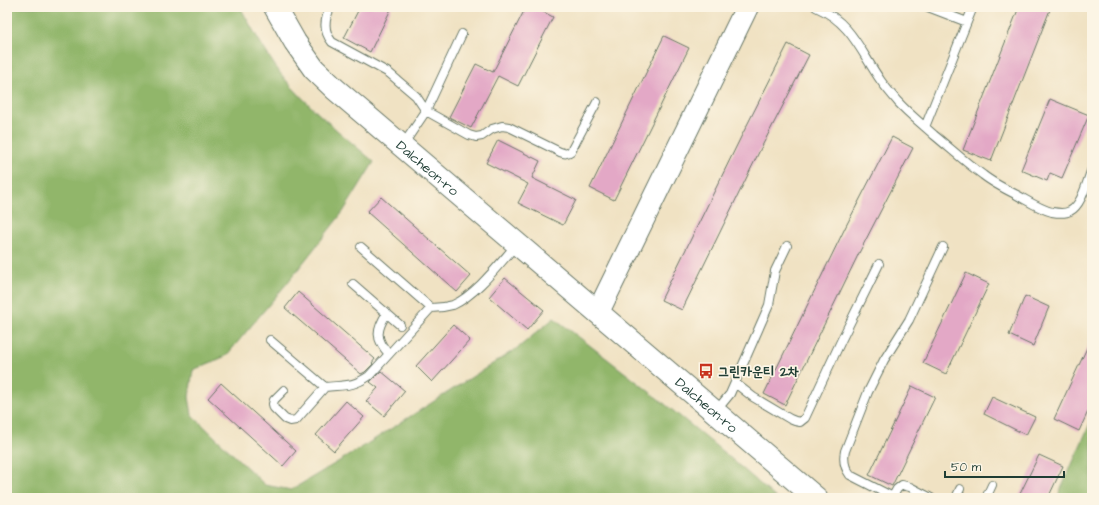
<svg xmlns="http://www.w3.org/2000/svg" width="1099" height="505" viewBox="0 0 1099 505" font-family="'Architects Daughter','Poor Story',sans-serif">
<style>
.forest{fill:#91b66a;stroke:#587a4f}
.building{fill:#e3a8c6}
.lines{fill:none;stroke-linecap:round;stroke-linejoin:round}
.lane-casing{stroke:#687766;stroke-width:10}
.secondary-casing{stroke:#687766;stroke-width:24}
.lane{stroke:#fff;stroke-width:8}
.secondary{stroke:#fff;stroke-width:22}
.labels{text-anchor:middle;stroke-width:3.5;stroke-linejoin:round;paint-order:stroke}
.street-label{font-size:14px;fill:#1f3d34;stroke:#fcf5e5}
.poi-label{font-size:14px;font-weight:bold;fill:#1f3d34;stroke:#fcf5e5;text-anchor:start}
</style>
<rect width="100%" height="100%" fill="#fcf5e5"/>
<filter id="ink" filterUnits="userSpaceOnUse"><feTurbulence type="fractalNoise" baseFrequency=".025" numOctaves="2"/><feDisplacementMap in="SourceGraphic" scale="8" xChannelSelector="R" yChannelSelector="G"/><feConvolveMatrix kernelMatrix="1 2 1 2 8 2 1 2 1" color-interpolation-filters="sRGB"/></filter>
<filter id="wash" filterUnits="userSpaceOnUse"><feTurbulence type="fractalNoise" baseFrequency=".012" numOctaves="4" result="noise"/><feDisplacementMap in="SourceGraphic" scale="16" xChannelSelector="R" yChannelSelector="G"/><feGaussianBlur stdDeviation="0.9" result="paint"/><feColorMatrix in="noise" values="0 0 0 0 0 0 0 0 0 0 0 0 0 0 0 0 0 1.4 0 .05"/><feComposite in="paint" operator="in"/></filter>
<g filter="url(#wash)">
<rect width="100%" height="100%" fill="#f0e2c3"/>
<!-- forest -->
<path class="forest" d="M 7,7 L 240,7 C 253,30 265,52 280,73 C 307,107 342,134 374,162 L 343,212 L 288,282 L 226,356 L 193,370 L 189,397 L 192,415 L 265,485 L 291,490 L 356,451 L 519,347 L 554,318 C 630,376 705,434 776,498 L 7,498 Z
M 1092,419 L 1092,498 L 1057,498 Z"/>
<g id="blocks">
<!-- building -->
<path class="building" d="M 360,7 L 392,7 L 370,52 L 344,38 Z
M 526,7 L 534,7 L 553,17 L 518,86 L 498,76 L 471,128 L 449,117 L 476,64 L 493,72 Z
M 1019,7 L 1051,7 L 991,161 L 963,150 Z
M 664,36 L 689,48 L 614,200 L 590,188 Z
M 788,44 L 809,55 L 761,148 L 682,310 L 661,300 L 741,137 Z
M 1050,99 L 1089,115 L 1062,178 L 1050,173 L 1047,181 L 1021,170 Z
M 892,137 L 913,148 L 859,253 L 785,405 L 764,394 L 846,226 Z
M 498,140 L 540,161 L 532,178 L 576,200 L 563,225 L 518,203 L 528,184 L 486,163 Z
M 381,197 L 471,276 L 457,292 L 367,212 Z
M 966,273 L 989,284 L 946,374 L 923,363 Z
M 505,278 L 544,310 L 527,330 L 489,297 Z
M 298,292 L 375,359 L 372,363 L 373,364 L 365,372 L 361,374 L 285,308 Z
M 1025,296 L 1049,307 L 1033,346 L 1009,335 Z
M 453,325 L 470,340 L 432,382 L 416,366 Z
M 1092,337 L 1092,403 L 1079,431 L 1054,419 Z
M 381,371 L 405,391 L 384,416 L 366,401 L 378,388 L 370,382 Z
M 221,383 L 296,451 L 283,466 L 208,398 Z
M 912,386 L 935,397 L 892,486 L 869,475 Z
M 992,397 L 1035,417 L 1026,435 L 984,414 Z
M 346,401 L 364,417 L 334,451 L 316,435 Z
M 1039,455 L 1063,466 L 1048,498 L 1018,498 Z"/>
</g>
</g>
<g filter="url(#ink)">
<use href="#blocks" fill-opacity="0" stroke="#687766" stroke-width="1"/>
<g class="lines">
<!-- lane casing -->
<g class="lane-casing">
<path id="lane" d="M 331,7 C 324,19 323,31 332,42 L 389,73 L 416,96 L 426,111 L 469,135 L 476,137 L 482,136 L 492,129 L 502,126 L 509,127 L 560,152 C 565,154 567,154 571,151 L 597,102
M 816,7 C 852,23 860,51 881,81 C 886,88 892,95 898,102 C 909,114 922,124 934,135 C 950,148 966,163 983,175 C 993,183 1005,189 1017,195 C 1028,201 1040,209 1052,212 C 1058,213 1065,214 1070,211 C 1082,205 1087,181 1092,169
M 928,7 L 967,22
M 925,127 L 973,7
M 403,145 L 426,111 L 462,34
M 361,247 L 431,308
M 353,284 L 400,325
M 387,313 C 376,330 375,339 389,354
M 270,340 L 325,387
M 735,383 L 753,397 L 790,419 L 795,421 L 800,422 L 805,418 L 841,341 L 879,264
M 284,390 L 274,400 L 273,404 L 274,408 L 285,419 L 290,421 L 296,420 L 325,387 C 344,385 353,387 369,376 L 431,308 C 438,308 446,307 453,305 C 476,295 500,263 517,244
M 716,411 L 730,394 L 769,305 L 775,271 L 787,246
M 893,497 L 850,475 C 844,467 843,460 845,451 L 868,392 L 884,360 L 909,320 L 943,247
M 892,498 L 897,489 L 902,485 L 910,487 L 931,498
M 956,498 L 960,489
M 986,498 L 992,485"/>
</g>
<!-- secondary casing -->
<g class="secondary-casing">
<g id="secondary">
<path id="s1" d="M 275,7 L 295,42 L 314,69 L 335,89 L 715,412 L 816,498"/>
<path d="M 598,312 L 747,7"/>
</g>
</g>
<!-- lane -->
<use href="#lane" class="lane"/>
<!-- secondary -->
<use href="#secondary" class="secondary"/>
</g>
</g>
<!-- icons -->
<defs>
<g id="bus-bare" transform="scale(1.2)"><path d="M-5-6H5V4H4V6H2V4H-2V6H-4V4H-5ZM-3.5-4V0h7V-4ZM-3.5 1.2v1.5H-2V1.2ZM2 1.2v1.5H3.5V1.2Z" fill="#c8321e" stroke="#fcf5e5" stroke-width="2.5" paint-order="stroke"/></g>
</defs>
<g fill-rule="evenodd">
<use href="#bus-bare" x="706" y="371"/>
</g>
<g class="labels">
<!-- street labels -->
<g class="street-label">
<text dy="5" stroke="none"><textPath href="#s1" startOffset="224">Dalcheon-ro</textPath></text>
<text dy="5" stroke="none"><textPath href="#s1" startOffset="590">Dalcheon-ro</textPath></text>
</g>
<!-- poi labels -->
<g class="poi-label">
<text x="718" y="376">그린카운티 2차</text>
</g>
</g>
<!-- margin -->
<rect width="1099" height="505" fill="none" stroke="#fcf5e5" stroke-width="24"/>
<!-- scale -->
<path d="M945 471v6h119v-6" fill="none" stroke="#1f3d34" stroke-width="2"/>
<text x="951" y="471" font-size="12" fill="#1f3d34" stroke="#fcf5e5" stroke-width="3" paint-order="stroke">50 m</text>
</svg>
